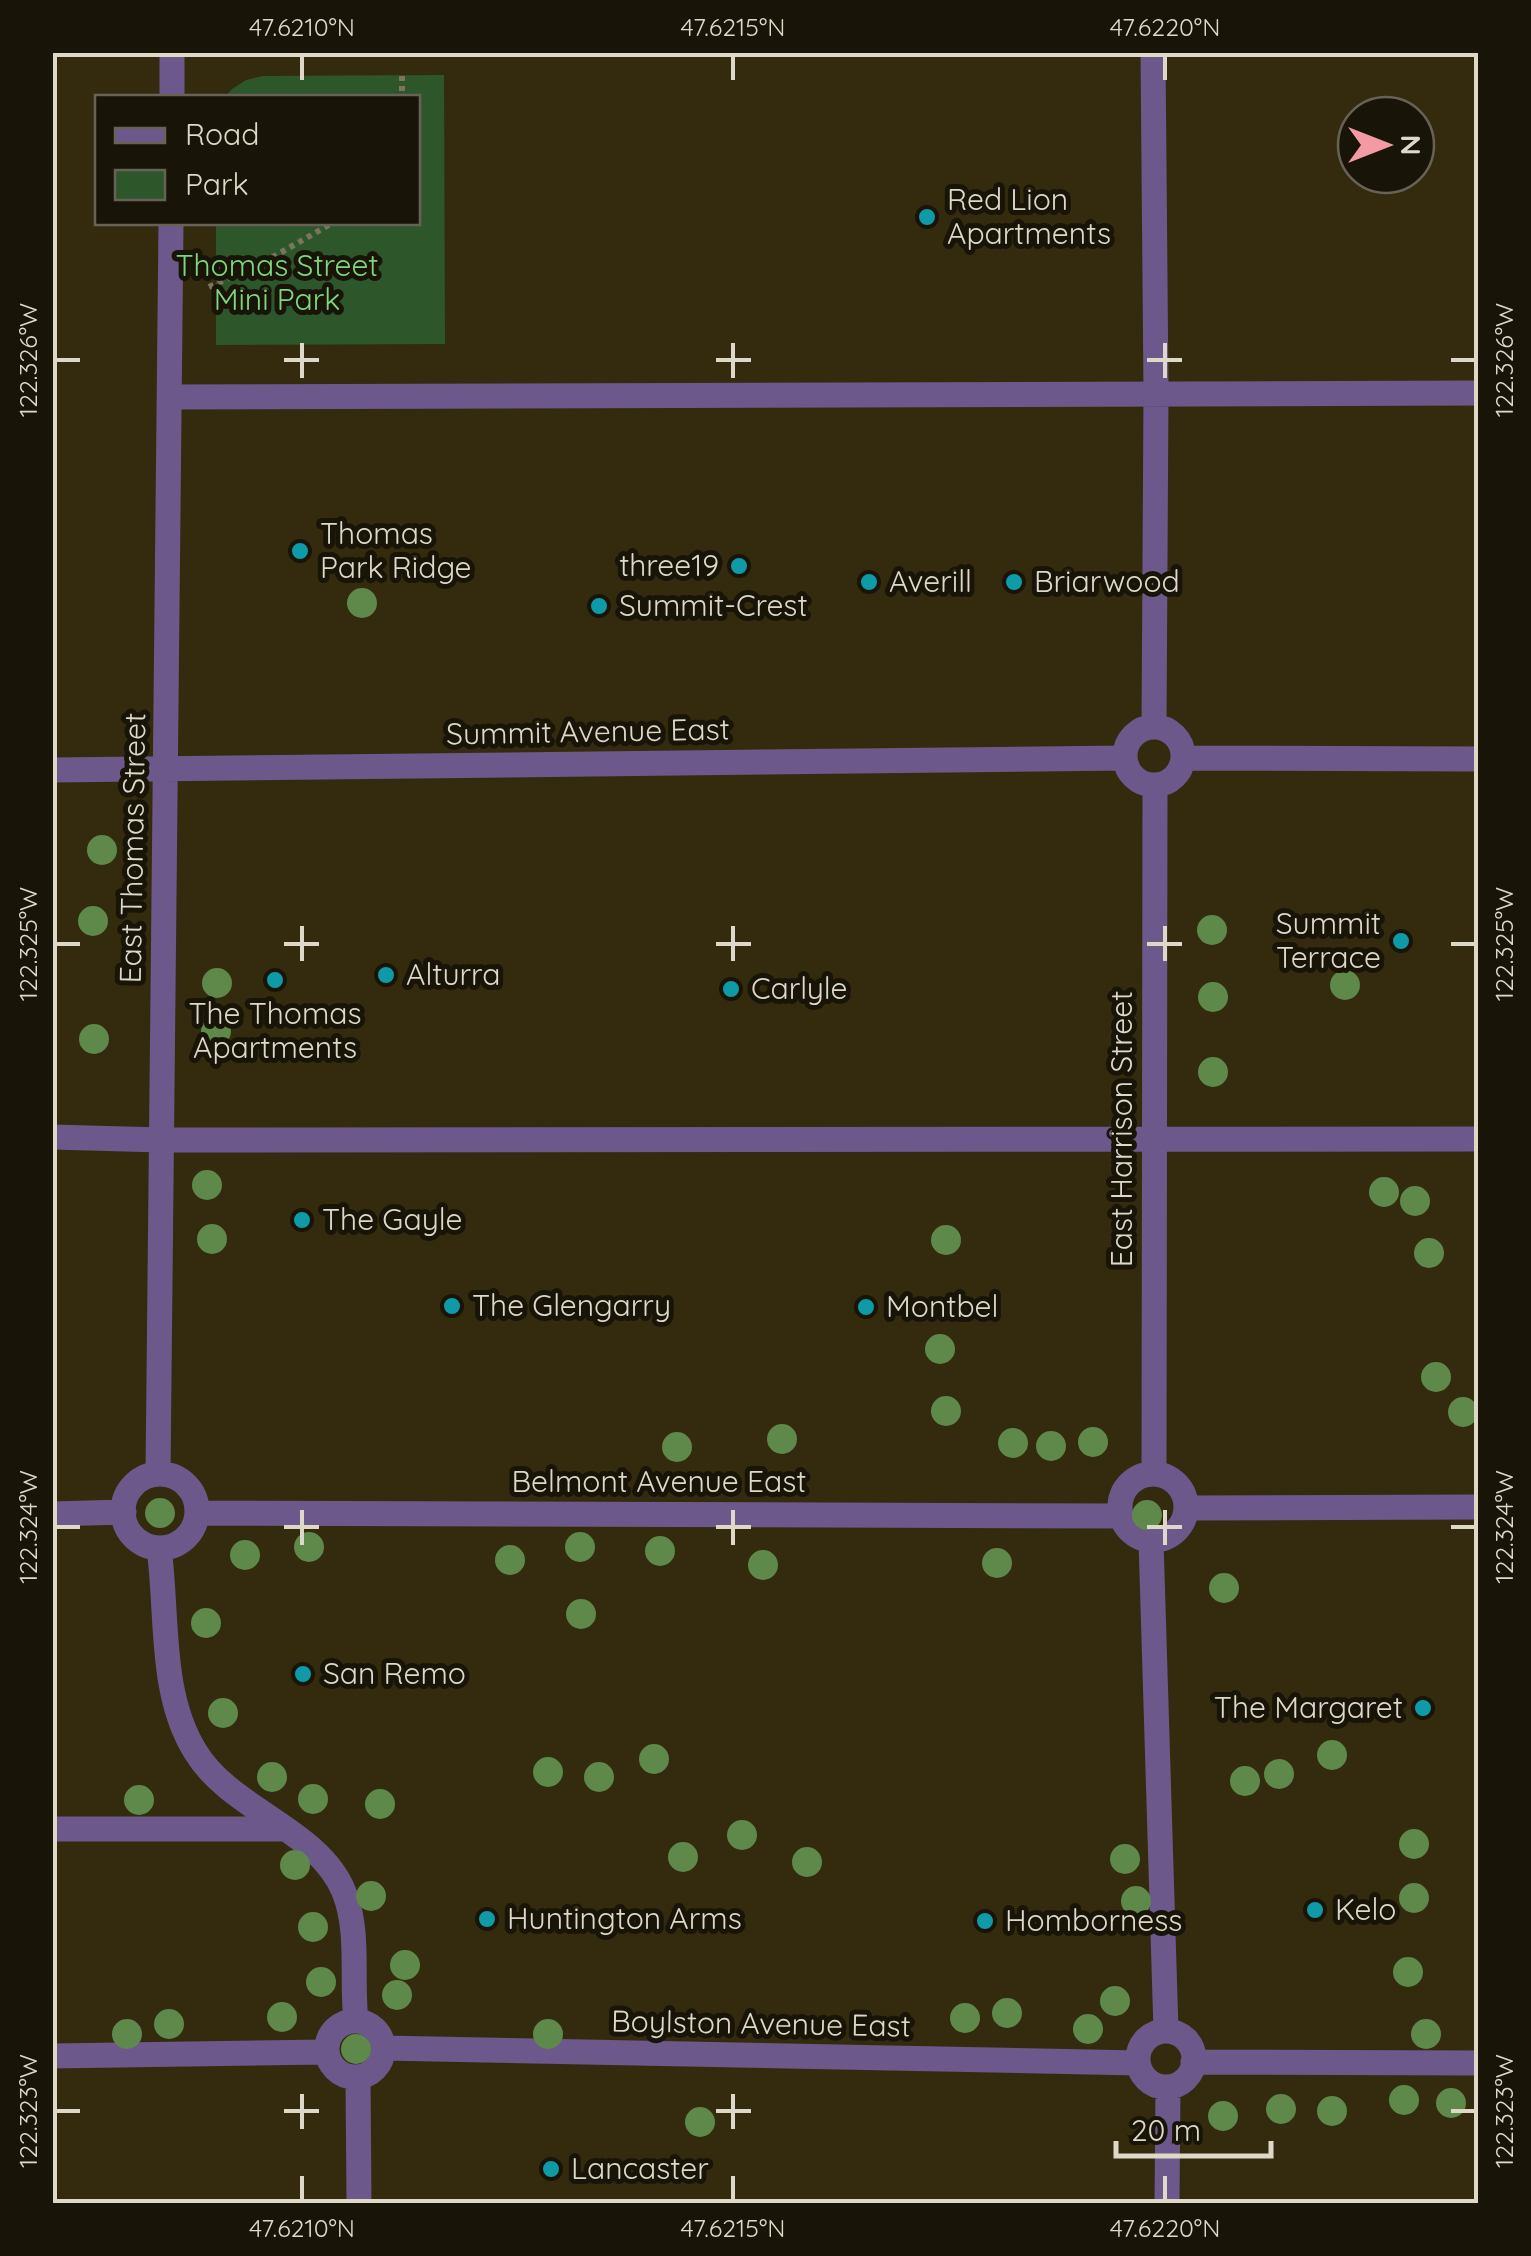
<svg xmlns="http://www.w3.org/2000/svg" width="1531" height="2256" viewBox="0 0 1531 2256" font-family="Quicksand,sans-serif">
<style>
.green{fill:#2d572b}
.lines{fill:none;stroke-linecap:round;stroke-linejoin:round}
.path{stroke:#7c745d;stroke-width:6;stroke-dasharray:5 5;stroke-linecap:butt}
.minor{stroke:#6d588b;stroke-width:25}
.tree{fill:#5e894a}
.ticks{fill:none;stroke:#ded8c8;stroke-width:4}
.culture-dot{fill:#0f9aa8;stroke:#181408;stroke-width:4}
.labels{text-anchor:middle;stroke-width:10;stroke-linejoin:round;paint-order:stroke}
.poi-label{font-size:30px;fill:#ded8c8;stroke:#181408;text-anchor:start}
.park-label{font-size:30px;fill:#80d67b;stroke:#181408}
.street-label{font-size:30px;fill:#ded8c8;stroke:#181408}
.neatline{fill:none;stroke:#ded8c8;stroke-width:4}
.ticks-label{font-size:25px;text-anchor:middle;fill:#ded8c8}
</style>
<rect width="100%" height="100%" fill="#342b0e"/>
<!-- green -->
<path class="green" d="M 444,75 L 445,344 L 216,345 L 216,223 L 418,222 L 418,98 L 225,97 L 232,89 L 246,80 L 263,76 Z"/>
<g class="lines">
<!-- path -->
<path class="path" d="M 402,76 L 402,98
M 209,287 L 268,260 L 334,222"/>
<!-- minor -->
<path class="minor" d="M 1153,52 L 1156,393 L 1154,727
M 172,98 L 172,52
M 170,397 L 1478,393
M1125 756a29 29 0 1 1 58 0a29 29 0 1 1-58 0Z
M 1183,758 L 1478,759
M 52,770 L 1125,758
M 52,1137 L 162,1140 L 1478,1139
M1120 1507a33 33 0 1 1 66 0a33 33 0 1 1-66 0Z
M123 1511a37 37 0 1 1 74 0a37 37 0 1 1-74 0Z
M 158,1474 L 171,222
M 1154,1474 L 1155,785
M 1186,1508 L 1478,1507
M 197,1513 L 1121,1516
M 52,1514 L 124,1512
M 1151,1541 L 1166,2031
M 159,1548 C 168,1614 159,1693 195,1751 C 230,1810 319,1829 344,1892 C 360,1932 351,1979 356,2021
M 52,1829 L 283,1829
M327 2049a28 28 0 1 1 56 0a28 28 0 1 1-56 0Z
M1138 2059a28 28 0 1 1 56 0a28 28 0 1 1-56 0Z
M 383,2048 L 1138,2063
M 52,2056 L 327,2052
M 1193,2062 L 1478,2063
M 358,2077 L 359,2204
M 1167,2204 L 1168,2087"/>
</g>
<!-- trees -->
<g class="tree">
<circle cx="362" cy="603" r="15"/>
<circle cx="102" cy="850" r="15"/>
<circle cx="93" cy="921" r="15"/>
<circle cx="1212" cy="930" r="15"/>
<circle cx="217" cy="983" r="15"/>
<circle cx="1345" cy="985" r="15"/>
<circle cx="1213" cy="997" r="15"/>
<circle cx="216" cy="1031" r="15"/>
<circle cx="94" cy="1039" r="15"/>
<circle cx="1213" cy="1072" r="15"/>
<circle cx="207" cy="1185" r="15"/>
<circle cx="1384" cy="1192" r="15"/>
<circle cx="1415" cy="1201" r="15"/>
<circle cx="212" cy="1239" r="15"/>
<circle cx="946" cy="1240" r="15"/>
<circle cx="1429" cy="1253" r="15"/>
<circle cx="940" cy="1349" r="15"/>
<circle cx="1436" cy="1377" r="15"/>
<circle cx="946" cy="1411" r="15"/>
<circle cx="1463" cy="1412" r="15"/>
<circle cx="782" cy="1439" r="15"/>
<circle cx="1093" cy="1442" r="15"/>
<circle cx="1013" cy="1443" r="15"/>
<circle cx="1051" cy="1446" r="15"/>
<circle cx="677" cy="1447" r="15"/>
<circle cx="160" cy="1513" r="15"/>
<circle cx="1147" cy="1515" r="15"/>
<circle cx="309" cy="1547" r="15"/>
<circle cx="580" cy="1547" r="15"/>
<circle cx="660" cy="1551" r="15"/>
<circle cx="245" cy="1555" r="15"/>
<circle cx="510" cy="1560" r="15"/>
<circle cx="997" cy="1563" r="15"/>
<circle cx="763" cy="1565" r="15"/>
<circle cx="1224" cy="1588" r="15"/>
<circle cx="581" cy="1614" r="15"/>
<circle cx="206" cy="1623" r="15"/>
<circle cx="223" cy="1713" r="15"/>
<circle cx="1332" cy="1755" r="15"/>
<circle cx="654" cy="1759" r="15"/>
<circle cx="548" cy="1772" r="15"/>
<circle cx="1279" cy="1774" r="15"/>
<circle cx="272" cy="1777" r="15"/>
<circle cx="599" cy="1777" r="15"/>
<circle cx="1245" cy="1781" r="15"/>
<circle cx="313" cy="1799" r="15"/>
<circle cx="139" cy="1800" r="15"/>
<circle cx="380" cy="1804" r="15"/>
<circle cx="742" cy="1835" r="15"/>
<circle cx="1414" cy="1844" r="15"/>
<circle cx="683" cy="1857" r="15"/>
<circle cx="1125" cy="1859" r="15"/>
<circle cx="807" cy="1862" r="15"/>
<circle cx="295" cy="1865" r="15"/>
<circle cx="371" cy="1896" r="15"/>
<circle cx="1414" cy="1898" r="15"/>
<circle cx="1136" cy="1901" r="15"/>
<circle cx="313" cy="1927" r="15"/>
<circle cx="405" cy="1965" r="15"/>
<circle cx="1408" cy="1972" r="15"/>
<circle cx="321" cy="1982" r="15"/>
<circle cx="397" cy="1995" r="15"/>
<circle cx="1115" cy="2001" r="15"/>
<circle cx="1007" cy="2013" r="15"/>
<circle cx="282" cy="2017" r="15"/>
<circle cx="965" cy="2018" r="15"/>
<circle cx="169" cy="2024" r="15"/>
<circle cx="1088" cy="2029" r="15"/>
<circle cx="127" cy="2034" r="15"/>
<circle cx="548" cy="2034" r="15"/>
<circle cx="1426" cy="2034" r="15"/>
<circle cx="356" cy="2049" r="15"/>
<circle cx="1404" cy="2100" r="15"/>
<circle cx="1451" cy="2103" r="15"/>
<circle cx="1281" cy="2109" r="15"/>
<circle cx="1332" cy="2111" r="15"/>
<circle cx="1223" cy="2116" r="15"/>
<circle cx="700" cy="2122" r="15"/>
</g>
<!-- ticks -->
<path class="ticks" d="M 302,55 L 302,80M 733,55 L 733,80M 1165,55 L 1165,80M 302,343 L 302,378M 733,343 L 733,378M 1165,343 L 1165,378M 55,360 L 80,360M 284,360 L 319,360M 716,360 L 751,360M 1147,360 L 1182,360M 1451,360 L 1476,360M 302,926 L 302,961M 733,926 L 733,961M 1165,926 L 1165,961M 55,944 L 80,944M 284,944 L 319,944M 716,944 L 751,944M 1147,944 L 1182,944M 1451,944 L 1476,944M 302,1510 L 302,1545M 733,1510 L 733,1545M 1165,1510 L 1165,1545M 55,1527 L 80,1527M 284,1527 L 319,1527M 716,1527 L 751,1527M 1147,1527 L 1182,1527M 1451,1527 L 1476,1527M 302,2094 L 302,2129M 733,2094 L 733,2129M 55,2111 L 80,2111M 284,2111 L 319,2111M 716,2111 L 751,2111M 1451,2111 L 1476,2111M 302,2176 L 302,2201M 733,2176 L 733,2201M 1165,2176 L 1165,2201"/>
<!-- markers -->
<g class="culture-dot">
<circle cx="927" cy="217" r="10"/>
<circle cx="300" cy="551" r="10"/>
<circle cx="739" cy="566" r="10"/>
<circle cx="869" cy="582" r="10"/>
<circle cx="1014" cy="582" r="10"/>
<circle cx="599" cy="606" r="10"/>
<circle cx="1401" cy="941" r="10"/>
<circle cx="386" cy="975" r="10"/>
<circle cx="275" cy="980" r="10"/>
<circle cx="731" cy="989" r="10"/>
<circle cx="302" cy="1220" r="10"/>
<circle cx="452" cy="1306" r="10"/>
<circle cx="866" cy="1307" r="10"/>
<circle cx="303" cy="1674" r="10"/>
<circle cx="1423" cy="1708" r="10"/>
<circle cx="1315" cy="1910" r="10"/>
<circle cx="487" cy="1919" r="10"/>
<circle cx="985" cy="1921" r="10"/>
<circle cx="551" cy="2169" r="10"/>
</g>
<g class="labels">
<!-- poi labels -->
<g class="poi-label">
<text x="947" y="210">Red Lion<tspan x="947" dy="34">Apartments</tspan></text>
<text x="320" y="544">Thomas<tspan x="320" dy="34">Park Ridge</tspan></text>
<text x="719" y="576" text-anchor="end">three19</text>
<text x="889" y="592">Averill</text>
<text x="1034" y="592">Briarwood</text>
<text x="619" y="616">Summit-Crest</text>
<text x="1381" y="934" text-anchor="end">Summit<tspan x="1381" dy="34">Terrace</tspan></text>
<text x="406" y="985">Alturra</text>
<text x="751" y="999">Carlyle</text>
<text x="275" y="1024" text-anchor="middle">The Thomas<tspan x="275" dy="34">Apartments</tspan></text>
<text x="322" y="1230">The Gayle</text>
<text x="472" y="1316">The Glengarry</text>
<text x="886" y="1317">Montbel</text>
<text x="323" y="1684">San Remo</text>
<text x="1403" y="1718" text-anchor="end">The Margaret</text>
<text x="1335" y="1920">Kelo</text>
<text x="507" y="1929">Huntington Arms</text>
<text x="1005" y="1931">Homborness</text>
<text x="571" y="2179">Lancaster</text>
</g>
<!-- park labels -->
<g class="park-label">
<text x="277" y="276">Thomas Street<tspan x="277" dy="34">Mini Park</tspan></text>
</g>
<!-- street labels -->
<g class="street-label">
<text transform="translate(588 732) rotate(-1)" y="10">Summit Avenue East</text>
<text transform="translate(133 848) rotate(-89)" y="10">East Thomas Street</text>
<text transform="translate(1122 1129) rotate(-90)" y="10">East Harrison Street</text>
<text x="659" y="1492">Belmont Avenue East</text>
<text transform="translate(761 2024) rotate(1)" y="10">Boylston Avenue East</text>
</g>
</g>
<!-- border -->
<rect width="1531" height="2256" fill="none" stroke="#181408" stroke-width="110"/>
<!-- legend -->
<rect x="95" y="95" width="325" height="130" fill="#181408" stroke="#676255" stroke-width="2.5"/>
<rect x="115" y="128" width="50" height="15" fill="#6d588b" stroke="#676255" stroke-width="2.5"/>
<text x="185" y="145" font-size="30" fill="#ded8c8">Road</text>
<rect x="115" y="170" width="50" height="30" fill="#2d572b" stroke="#676255" stroke-width="2.5"/>
<text x="185" y="195" font-size="30" fill="#ded8c8">Park</text>
<!-- north arrow -->
<g transform="translate(1386 145) rotate(90)"><circle r="48" fill="#181408" stroke="#676255" stroke-width="2.5"/>
<path d="M0-8L18 38L0 25L-18 38Z" fill="#f49aa5"/>
<text y="-15" font-size="28" font-weight="bold" text-anchor="middle" fill="#ded8c8">N</text>
</g>
<!-- scale -->
<path d="M1116 2141v15h155v-15" fill="none" stroke="#ded8c8" stroke-width="5"/>
<text x="1131" y="2141" font-size="30" fill="#ded8c8" stroke="#181408" stroke-width="8" paint-order="stroke">20 m</text>
<rect x="55" y="55" width="1421" height="2146" class="neatline"/>
<g class="ticks-label">
<text x="302" y="36">47.6210°N</text>
<text x="733" y="36">47.6215°N</text>
<text x="1165" y="36">47.6220°N</text>
<text transform="translate(1504 360) rotate(-90)" y="9">122.326°W</text>
<text transform="translate(28 360) rotate(-90)" y="9">122.326°W</text>
<text transform="translate(28 944) rotate(-90)" y="9">122.325°W</text>
<text transform="translate(1504 944) rotate(-90)" y="9">122.325°W</text>
<text transform="translate(1504 1527) rotate(-90)" y="9">122.324°W</text>
<text transform="translate(28 1527) rotate(-90)" y="9">122.324°W</text>
<text transform="translate(28 2111) rotate(-90)" y="9">122.323°W</text>
<text transform="translate(1504 2111) rotate(-90)" y="9">122.323°W</text>
<text x="302" y="2237">47.6210°N</text>
<text x="733" y="2237">47.6215°N</text>
<text x="1165" y="2237">47.6220°N</text>
</g>
</svg>
